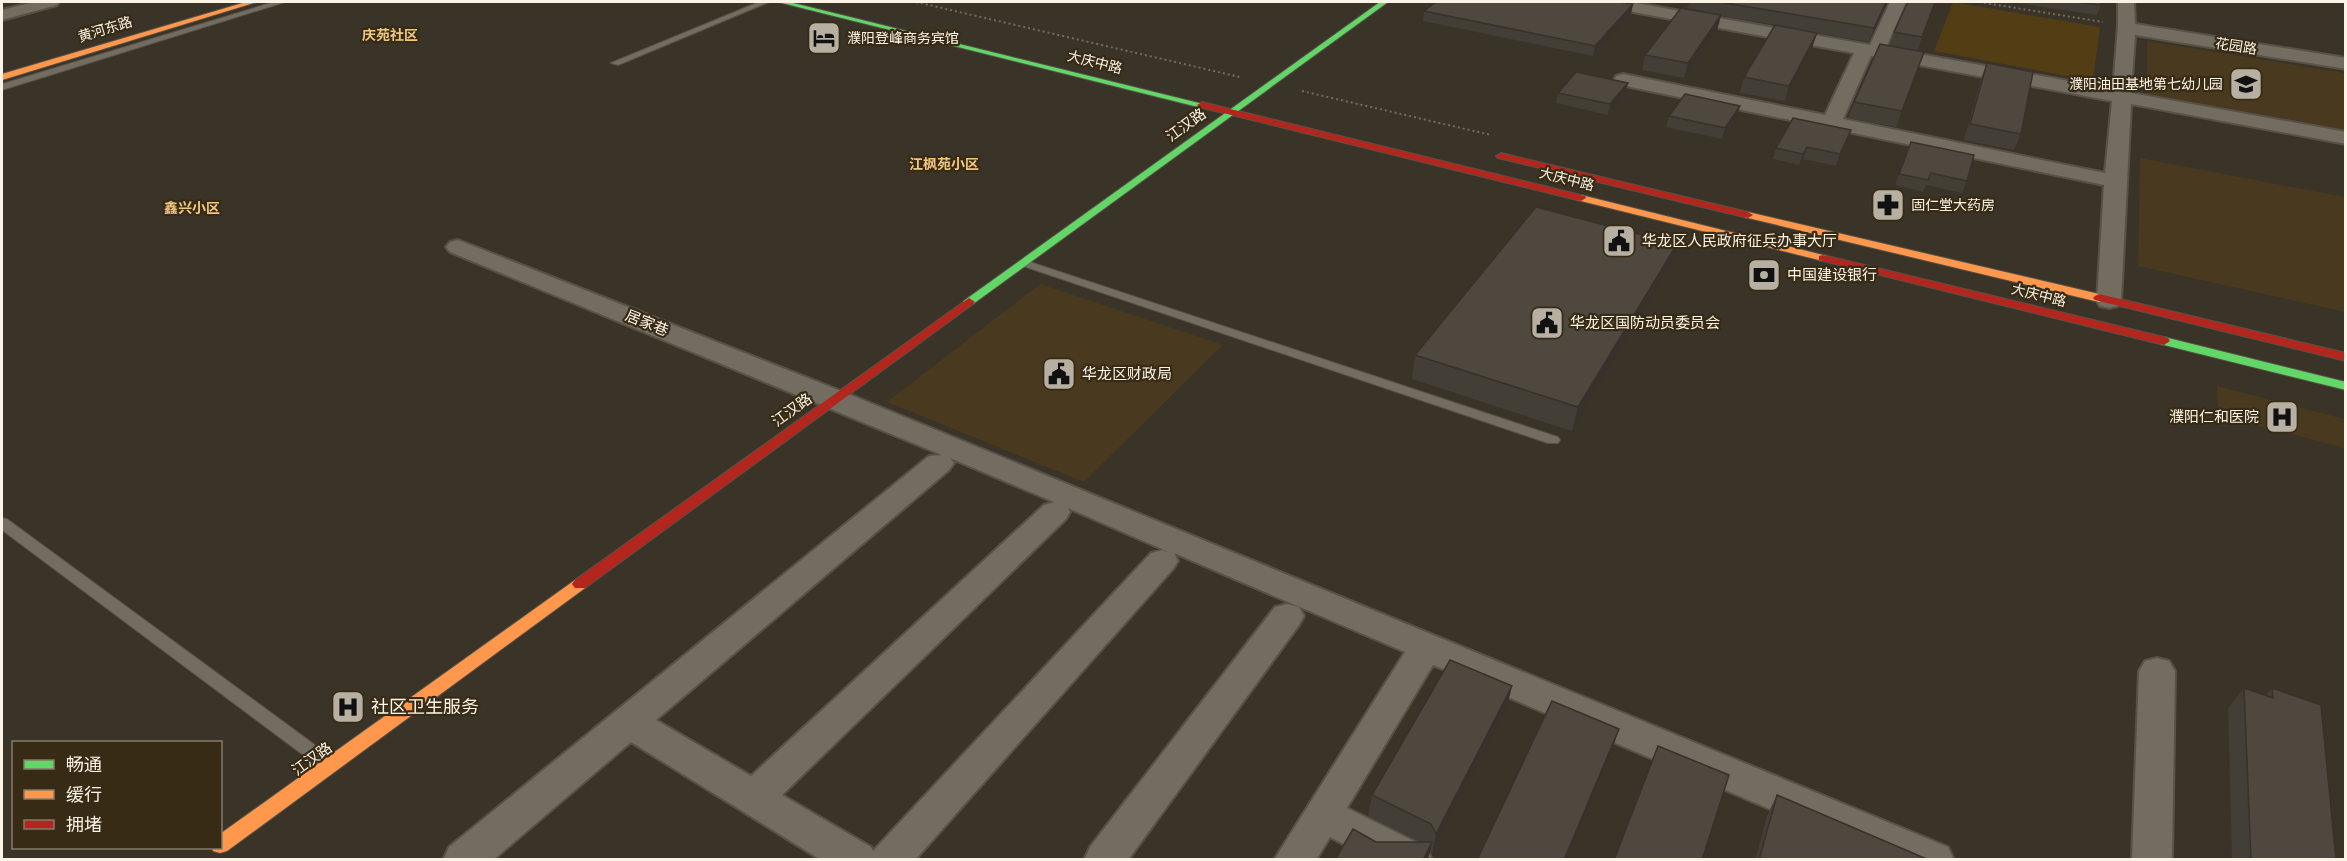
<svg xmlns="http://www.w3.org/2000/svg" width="2347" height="861" viewBox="0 0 2347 861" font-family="'Asap Condensed','Noto Sans SC',sans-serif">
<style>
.built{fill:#49391e}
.green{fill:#523d15}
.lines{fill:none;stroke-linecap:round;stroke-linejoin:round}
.lane-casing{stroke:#575147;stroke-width:2}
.street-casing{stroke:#575147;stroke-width:4}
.fast-casing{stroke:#575147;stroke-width:2}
.slow-casing{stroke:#575147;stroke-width:2}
.jam-casing{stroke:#575147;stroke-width:2}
.path{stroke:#716b62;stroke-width:2;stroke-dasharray:2 3;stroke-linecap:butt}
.lane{fill:#726c61;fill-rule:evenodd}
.street{fill:#726c61;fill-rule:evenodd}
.fast{fill:#63d668;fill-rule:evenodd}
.slow{fill:#ff974d;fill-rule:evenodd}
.jam{fill:#b3261e;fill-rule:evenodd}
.wall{fill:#433e36}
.shaded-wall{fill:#37322c}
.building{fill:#4e483f;stroke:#37322c;stroke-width:1.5}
.labels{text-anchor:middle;stroke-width:4.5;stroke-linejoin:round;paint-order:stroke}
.far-street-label{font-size:14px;fill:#fbf3e5;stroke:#372b15}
.far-neighbourhood-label{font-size:14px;font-weight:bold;fill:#f0c781;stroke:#372b15}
.far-poi-label{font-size:14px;fill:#fbf3e5;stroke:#372b15;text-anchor:start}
.street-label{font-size:15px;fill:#fbf3e5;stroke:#372b15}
.poi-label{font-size:15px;fill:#fbf3e5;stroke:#372b15;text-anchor:start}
.near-poi-label{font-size:18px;fill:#fbf3e5;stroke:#372b15;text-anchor:start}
</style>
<rect width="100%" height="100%" fill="#3a3327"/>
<!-- built -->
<path class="built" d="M 2147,41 L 2345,73 L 2345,131 L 2147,95 Z
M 2140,158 L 2345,197 L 2345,312 L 2138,266 Z
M 1040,284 L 1223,345 L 1084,482 L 887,402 Z
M 2217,386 L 2345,419 L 2345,448 L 2218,415 Z"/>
<!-- green -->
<path class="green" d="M 1953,2 L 2100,27 L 2093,81 L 1934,51 Z"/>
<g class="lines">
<!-- lane casing -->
<g class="lane-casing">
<path id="lane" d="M 274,2 L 285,2 L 2,90 L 2,84 Z
M 759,2 L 769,2 L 618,65 L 611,63 Z
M 1024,260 L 1558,437 L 1560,440 L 1558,443 L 1548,443 L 1020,265 L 1018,263 Z
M 2,518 L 7,519 L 334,759 L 337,764 L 334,769 L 328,771 L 322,769 L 2,530 Z"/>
</g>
<!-- street casing -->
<g class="street-casing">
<path id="street" d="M 34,2 L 59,2 L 57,5 L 2,20 L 2,10 Z
M 1598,2 L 1630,2 L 1870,45 L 1890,2 L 1906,2 L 1886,48 L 2113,89 L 2118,26 L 2118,2 L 2134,2 L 2135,24 L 2346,58 L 2346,69 L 2135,35 L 2131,93 L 2346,132 L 2346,144 L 2131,104 L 2121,301 L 2118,306 L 2109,308 L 2100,306 L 2097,301 L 2104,185 L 1616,84 L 1614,80 L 1616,76 L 1623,74 L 1825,115 L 1854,53 L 1606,7 ZM 1871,56 L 2112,101 L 2105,173 L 1843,119 Z
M 458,240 L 846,393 L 1948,847 L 1954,860 L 1889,860 L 1433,665 L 1347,808 L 1426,847 L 1432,860 L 1373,860 L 1330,837 L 1316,860 L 1274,860 L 1405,652 L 1174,553 L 1178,561 L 1173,569 L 915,860 L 821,860 L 631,742 L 493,860 L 443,860 L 449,847 L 929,456 L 942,455 L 450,252 L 446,247 L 450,242 ZM 950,458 L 1054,502 L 1044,505 L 751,776 L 656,720 L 949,470 L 954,463 ZM 1068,508 L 1171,553 L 1162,550 L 1151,553 L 873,851 L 871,847 L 782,795 L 1066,519 L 1070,512 Z
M 1287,604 L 1299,607 L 1304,616 L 1299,625 L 1128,860 L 1084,860 L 1090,847 L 1275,607 Z
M 2157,658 L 2169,661 L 2175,671 L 2172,860 L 2132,860 L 2139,671 L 2145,661 Z"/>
</g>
<!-- fast casing -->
<g class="fast-casing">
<path id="fast" d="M 778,2 L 789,2 L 1207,105 L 1202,108 Z
M 1380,2 L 1388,2 L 973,304 L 965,304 L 963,302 L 965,300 Z
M 2164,337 L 2346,382 L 2346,390 L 2160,344 L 2158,341 Z"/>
</g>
<!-- slow casing -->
<g class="slow-casing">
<path id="slow" d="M 246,2 L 257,2 L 2,80 L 2,74 Z
M 1581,195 L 1827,256 L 1829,258 L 1823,261 L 1577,200 L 1577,196 Z
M 1748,212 L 2099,294 L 2105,298 L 2099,302 L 1744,217 L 1743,215 Z
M 580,578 L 585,580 L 588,584 L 585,588 L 227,851 L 220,853 L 213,851 L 212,848 L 220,848 L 220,834 L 575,580 Z"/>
</g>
<!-- jam casing -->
<g class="jam-casing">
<path id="jam" d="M 1202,102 L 1585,196 L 1586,198 L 1581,201 L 1199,107 L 1197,105 Z
M 1501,153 L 1748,212 L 1753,215 L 1748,218 L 1498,158 L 1496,156 Z
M 1823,255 L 2168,338 L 2170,341 L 2164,345 L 1819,260 L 1819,256 Z
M 2099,294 L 2346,353 L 2346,361 L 2095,300 L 2093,298 L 2095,296 Z
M 969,298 L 975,302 L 973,304 L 585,588 L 575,588 L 572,584 L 575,580 Z"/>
</g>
<!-- path -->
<path class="path" d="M 916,2 L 1240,77
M 1979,2 L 2103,22
M 1302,91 L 1491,135"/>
<!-- lane -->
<use href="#lane" class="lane"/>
<!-- street -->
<use href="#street" class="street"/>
<!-- fast -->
<use href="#fast" class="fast"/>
<!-- slow -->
<use href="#slow" class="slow"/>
<!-- jam -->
<use href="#jam" class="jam"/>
</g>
<!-- wall -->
<path class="wall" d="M 1689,2 L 1888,2 L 1869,42 L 1817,33 L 1812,48 L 1785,101 L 1740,93 L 1744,77 L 1775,25 L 1721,16 L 1717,30 L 1684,78 L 1642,70 L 1645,55 L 1687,9 Z
M 1935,2 L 1917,51 L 1924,52 L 1896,127 L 1848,118 L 1854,102 L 1889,46 L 1894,32 Z
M 2018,2 L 2101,2 L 2101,5 L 2097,15 L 2018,3 Z
M 1633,4 L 1631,14 L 1593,56 L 1423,21 L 1424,11 Z
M 1987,63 L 2021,134 L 2014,150 L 1964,140 L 1981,79 Z
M 1628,83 L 1625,94 L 1608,115 L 1556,103 L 1558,93 Z
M 1669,116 L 1737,117 L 1722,139 L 1666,127 Z
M 1848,142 L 1836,166 L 1803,159 L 1799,165 L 1773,159 L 1776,148 Z
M 1911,142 L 1967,181 L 1962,193 L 1926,185 L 1923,192 L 1895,185 Z
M 1671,266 L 1572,431 L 1412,379 L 1415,355 Z
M 2244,688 L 2266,695 L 2272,688 L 2336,860 L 2232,860 L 2228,708 Z
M 1507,707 L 1432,854 L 1430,851 L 1428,860 L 1376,842 L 1420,842 L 1368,816 L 1372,795 Z
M 1777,795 L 1929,860 L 1755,860 L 1767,816 Z"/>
<!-- shaded-wall -->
<path class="shaded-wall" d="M 1886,2 L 1888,2 L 1869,42 L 1874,28 Z
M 1633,4 L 1631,14 L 1593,56 L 1595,46 Z
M 1721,15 L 1717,30 L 1684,78 L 1688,63 Z
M 1817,33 L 1812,48 L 1785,101 L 1789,86 Z
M 1628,83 L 1625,94 L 1608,115 L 1610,104 Z
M 1740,106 L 1737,117 L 1722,139 L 1725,128 Z
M 1851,130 L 1848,142 L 1836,166 L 1840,154 Z
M 1807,147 L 1803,159 L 1799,165 L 1803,154 Z
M 1677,244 L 1671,266 L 1572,431 L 1578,407 Z
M 1512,686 L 1507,707 L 1432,854 L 1436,834 Z
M 1619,729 L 1612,750 L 1566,860 L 1564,860 Z
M 1432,842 L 1428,860 L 1423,860 Z"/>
<!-- building -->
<path class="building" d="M 1436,2 L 1620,2 L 1633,4 L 1595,46 L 1424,11 Z
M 1720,2 L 1886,2 L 1874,28 Z
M 1908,2 L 1935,2 L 1922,37 L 1894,32 Z
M 2076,2 L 2101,2 L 2101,5 Z
M 1681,8 L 1721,15 L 1688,63 L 1645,55 Z
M 1775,25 L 1817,33 L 1789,86 L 1744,77 Z
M 1880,44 L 1924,52 L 1902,111 L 1854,102 Z
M 1987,63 L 2033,72 L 2021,134 L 1970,124 Z
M 1576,72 L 1628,83 L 1610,104 L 1558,93 Z
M 1685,94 L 1740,106 L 1725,128 L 1669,116 Z
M 1793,118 L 1851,130 L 1840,154 L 1807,147 L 1803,154 L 1776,148 Z
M 1911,142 L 1974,155 L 1967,181 L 1931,173 L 1928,180 L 1899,174 Z
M 1536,207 L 1677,244 L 1578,407 L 1415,355 Z
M 1450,660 L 1512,686 L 1436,834 L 1431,824 L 1372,795 Z
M 2244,688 L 2273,698 L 2272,688 L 2321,705 L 2336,860 L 2251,860 Z
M 1552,701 L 1619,729 L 1564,860 L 1477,860 Z
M 1658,746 L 1729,775 L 1702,860 L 1614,860 Z
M 1777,795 L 1929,860 L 1759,860 Z
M 1353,829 L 1376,842 L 1432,842 L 1423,860 L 1335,860 Z"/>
<!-- icons -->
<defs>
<g id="hotel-square" transform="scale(1.725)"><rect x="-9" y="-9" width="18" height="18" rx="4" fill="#b7b0a2" stroke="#372b15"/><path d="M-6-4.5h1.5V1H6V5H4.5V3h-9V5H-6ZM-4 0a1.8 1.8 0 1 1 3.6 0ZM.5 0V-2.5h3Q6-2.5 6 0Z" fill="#111"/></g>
<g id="school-square" transform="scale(1.725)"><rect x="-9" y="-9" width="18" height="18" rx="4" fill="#b7b0a2" stroke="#372b15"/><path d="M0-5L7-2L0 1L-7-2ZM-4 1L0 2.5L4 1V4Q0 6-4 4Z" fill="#111"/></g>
<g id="pharmacy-square" transform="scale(1.725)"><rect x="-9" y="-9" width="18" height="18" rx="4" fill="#b7b0a2" stroke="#372b15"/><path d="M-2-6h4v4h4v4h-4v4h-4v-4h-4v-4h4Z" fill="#111"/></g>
<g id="civic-square" transform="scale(1.725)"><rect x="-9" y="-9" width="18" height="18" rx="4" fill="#b7b0a2" stroke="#372b15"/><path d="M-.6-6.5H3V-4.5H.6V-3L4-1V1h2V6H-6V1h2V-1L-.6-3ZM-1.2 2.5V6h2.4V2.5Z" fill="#111"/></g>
<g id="bank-square" transform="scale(1.725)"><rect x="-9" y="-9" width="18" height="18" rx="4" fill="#b7b0a2" stroke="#372b15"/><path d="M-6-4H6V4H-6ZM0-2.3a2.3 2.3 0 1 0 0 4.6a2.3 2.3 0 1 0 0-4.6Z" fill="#111"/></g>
<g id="hospital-square" transform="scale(1.725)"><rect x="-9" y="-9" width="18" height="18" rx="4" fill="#b7b0a2" stroke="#372b15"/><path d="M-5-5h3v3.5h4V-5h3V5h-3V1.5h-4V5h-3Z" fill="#111"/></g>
</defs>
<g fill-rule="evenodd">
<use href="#hotel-square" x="824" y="38"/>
<use href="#school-square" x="2246" y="84"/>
<use href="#pharmacy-square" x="1888" y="205"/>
<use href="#civic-square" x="1619" y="241"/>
<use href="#bank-square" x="1764" y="275"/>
<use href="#civic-square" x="1547" y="323"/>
<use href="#civic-square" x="1059" y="374"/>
<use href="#hospital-square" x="2282" y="417"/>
<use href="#hospital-square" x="348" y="707"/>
</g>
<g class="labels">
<!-- far-street labels -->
<g class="far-street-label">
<text transform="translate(105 29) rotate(-17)" y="5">黄河东路</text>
<text transform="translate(2236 46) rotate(9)" y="5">花园路</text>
<text transform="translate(1095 62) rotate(14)" y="5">大庆中路</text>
<text transform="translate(1567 179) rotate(14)" y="5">大庆中路</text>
<text transform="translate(2039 295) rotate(14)" y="5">大庆中路</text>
</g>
<!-- far-neighbourhood labels -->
<g class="far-neighbourhood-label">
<text x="390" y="40">庆苑社区</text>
<text x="944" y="169">江枫苑小区</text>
<text x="192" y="213">鑫兴小区</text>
</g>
<!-- far-poi labels -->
<g class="far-poi-label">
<text x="847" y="43">濮阳登峰商务宾馆</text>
<text x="2223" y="89" text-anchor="end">濮阳油田基地第七幼儿园</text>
<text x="1911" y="210">固仁堂大药房</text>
</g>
<!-- street labels -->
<g class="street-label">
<text transform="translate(1186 125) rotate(-36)" y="5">江汉路</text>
<text transform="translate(647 323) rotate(22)" y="5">居家巷</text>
<text transform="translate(792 410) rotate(-36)" y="5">江汉路</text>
<text transform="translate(312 759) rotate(-36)" y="5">江汉路</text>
</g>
<!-- poi labels -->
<g class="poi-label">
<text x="1642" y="246">华龙区人民政府征兵办事大厅</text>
<text x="1787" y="280">中国建设银行</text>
<text x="1570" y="328">华龙区国防动员委员会</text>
<text x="1082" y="379">华龙区财政局</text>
<text x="2259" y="422" text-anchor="end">濮阳仁和医院</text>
</g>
<!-- near-poi labels -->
<g class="near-poi-label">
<text x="371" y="713">社区卫生服务</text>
</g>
</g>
<!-- border -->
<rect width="2347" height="861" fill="none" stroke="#fbf3e5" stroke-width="6"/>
<!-- legend -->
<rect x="12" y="741" width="210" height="108" fill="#372b15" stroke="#857b68" stroke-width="1.5"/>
<rect x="24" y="760" width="30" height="9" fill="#63d668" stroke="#857b68" stroke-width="1.5"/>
<text x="66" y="771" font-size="18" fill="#fbf3e5">畅通</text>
<rect x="24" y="790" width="30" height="9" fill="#ff974d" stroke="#857b68" stroke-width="1.5"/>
<text x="66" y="801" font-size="18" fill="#fbf3e5">缓行</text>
<rect x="24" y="820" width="30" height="9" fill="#b3261e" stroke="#857b68" stroke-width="1.5"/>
<text x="66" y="831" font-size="18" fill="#fbf3e5">拥堵</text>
</svg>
